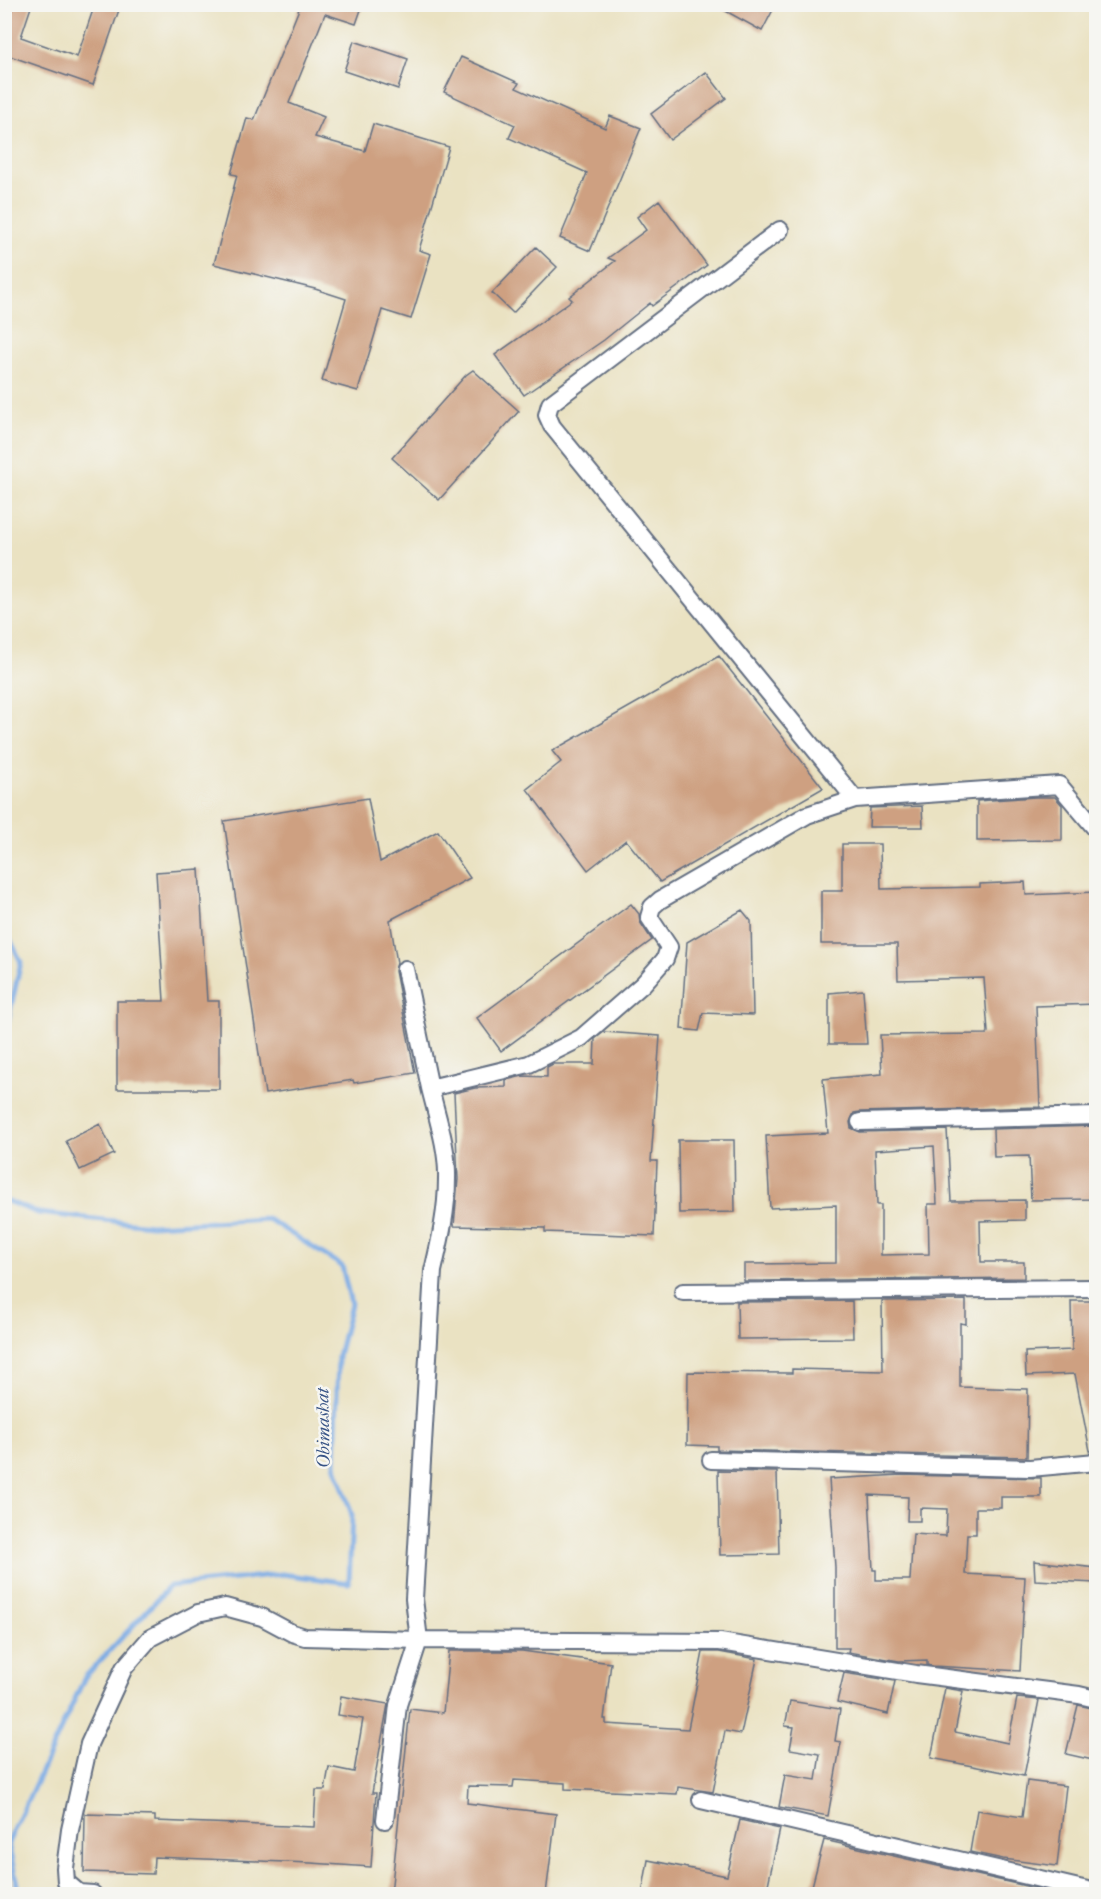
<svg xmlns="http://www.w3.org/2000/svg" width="1101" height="1899" viewBox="0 0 1101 1899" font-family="'IM FELL French Canon',serif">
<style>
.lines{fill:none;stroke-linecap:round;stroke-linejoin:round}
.stream{stroke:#7aaae4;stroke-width:5}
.building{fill:#cea081;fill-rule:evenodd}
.street-casing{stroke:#636e81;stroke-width:20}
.street{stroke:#fff;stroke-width:16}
.labels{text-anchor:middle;stroke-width:5;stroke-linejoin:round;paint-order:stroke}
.water-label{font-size:18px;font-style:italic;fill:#385486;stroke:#f6f6f2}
</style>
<rect width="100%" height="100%" fill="#f6f6f2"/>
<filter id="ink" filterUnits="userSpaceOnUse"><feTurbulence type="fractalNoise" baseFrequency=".0167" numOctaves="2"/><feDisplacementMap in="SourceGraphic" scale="12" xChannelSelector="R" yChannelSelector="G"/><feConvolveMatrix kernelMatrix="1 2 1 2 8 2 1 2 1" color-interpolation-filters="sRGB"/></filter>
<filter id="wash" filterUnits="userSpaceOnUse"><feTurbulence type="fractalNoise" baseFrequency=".008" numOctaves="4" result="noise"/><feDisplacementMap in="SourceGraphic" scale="24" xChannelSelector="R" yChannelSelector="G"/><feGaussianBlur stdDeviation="1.35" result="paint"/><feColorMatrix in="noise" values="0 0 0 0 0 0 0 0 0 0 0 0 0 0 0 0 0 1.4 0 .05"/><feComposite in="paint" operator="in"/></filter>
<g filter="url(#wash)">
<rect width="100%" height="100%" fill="#eae2c2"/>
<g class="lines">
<!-- stream -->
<path class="stream" d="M 4,927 L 21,962 L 4,1038
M 4,1200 L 38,1213 L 151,1225 L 268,1219 L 342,1266 L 351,1304 L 338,1356 L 335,1464 L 352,1515 L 349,1583 L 282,1574 L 170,1586 L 85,1677 L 8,1843 L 19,1894"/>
</g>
<g id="blocks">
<!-- building -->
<path class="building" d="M 14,4 L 32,4 L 21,37 L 77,57 L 95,4 L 121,4 L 93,85 L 4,54 L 4,31 Z
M 301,4 L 363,4 L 356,24 L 325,14 L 289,103 L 324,117 L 315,137 L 365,151 L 373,124 L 449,147 L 419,250 L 431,254 L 411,319 L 382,310 L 358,391 L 322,381 L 346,299 L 315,289 L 214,264 L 237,175 L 231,174 L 247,118 L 254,120 Z
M 713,4 L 776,4 L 762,31 Z
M 354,41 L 408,59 L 398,89 L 344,71 Z
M 461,57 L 519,83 L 516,88 L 605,128 L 610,116 L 641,128 L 590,251 L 560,238 L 587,173 L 509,138 L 515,125 L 444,92 Z
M 706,72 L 726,98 L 670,140 L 651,114 Z
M 659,200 L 707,265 L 652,306 L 650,303 L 604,340 L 524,395 L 495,355 L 572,300 L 569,297 L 615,261 L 608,258 L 646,230 L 637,217 Z
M 536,247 L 557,267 L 513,313 L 492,293 Z
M 473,370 L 519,411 L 439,500 L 392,458 L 466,375 Z
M 719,656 L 823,788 L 660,882 L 626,840 L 588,870 L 527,789 L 561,762 L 552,751 Z
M 1036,797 L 1055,797 L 1062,805 L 1062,840 L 977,841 L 977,801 Z
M 368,798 L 380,862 L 438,831 L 470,878 L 390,920 L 397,963 L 395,971 L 415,1073 L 354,1083 L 353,1080 L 265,1094 L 224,821 Z
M 922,806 L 923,827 L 869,827 L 870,808 Z
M 842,844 L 880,844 L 881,889 L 980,887 L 980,884 L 1025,882 L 1026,895 L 1096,892 L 1096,1004 L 1036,1006 L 1040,1107 L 860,1112 L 854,1113 L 850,1122 L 851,1128 L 860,1132 L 947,1130 L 951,1201 L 1025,1200 L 1025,1220 L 980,1221 L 981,1262 L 1024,1262 L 1024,1278 L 744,1281 L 744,1264 L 836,1263 L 836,1205 L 770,1208 L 766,1136 L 828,1133 L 823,1079 L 882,1074 L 880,1035 L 987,1034 L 988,1032 L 984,978 L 898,980 L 897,944 L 821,944 L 821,891 L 842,891 ZM 934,1146 L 937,1204 L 928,1204 L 929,1254 L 881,1255 L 881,1205 L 877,1205 L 875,1150 Z
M 199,869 L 207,1001 L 219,1001 L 219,1089 L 117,1089 L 117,1001 L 164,1001 L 156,872 Z
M 631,904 L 639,914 L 640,922 L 652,940 L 501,1051 L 477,1018 Z
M 742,910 L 751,921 L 753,1015 L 703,1013 L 699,1031 L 681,1029 L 687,942 Z
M 863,990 L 867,1044 L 829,1044 L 829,993 Z
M 604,1032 L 660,1036 L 651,1161 L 657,1161 L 654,1236 L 545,1232 L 545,1228 L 454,1226 L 458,1179 L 454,1093 L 475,1088 L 506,1087 L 506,1080 L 523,1076 L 547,1077 L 547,1067 L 553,1064 L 594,1064 L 595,1039 Z
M 100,1124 L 114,1154 L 80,1170 L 66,1141 Z
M 1096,1126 L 1096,1199 L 1031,1200 L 1029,1156 L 994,1157 L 993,1129 Z
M 678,1140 L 734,1140 L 735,1212 L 679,1213 Z
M 966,1300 L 966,1324 L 960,1323 L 960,1387 L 1028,1389 L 1027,1457 L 717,1450 L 717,1446 L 687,1445 L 688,1372 L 792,1373 L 792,1369 L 883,1371 L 882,1301 Z
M 852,1301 L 853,1338 L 738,1339 L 737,1302 Z
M 1071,1301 L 1096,1301 L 1096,1451 L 1090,1451 L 1075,1374 L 1026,1376 L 1025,1352 L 1072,1350 Z
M 718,1471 L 777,1472 L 779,1554 L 720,1555 Z
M 901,1475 L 1041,1478 L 1041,1497 L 1001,1497 L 1001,1508 L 976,1508 L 976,1534 L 967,1534 L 965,1574 L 1025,1577 L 1020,1671 L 933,1666 L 927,1665 L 927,1660 L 899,1661 L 848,1652 L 849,1648 L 835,1648 L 835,1567 L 829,1479 ZM 869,1495 L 908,1497 L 907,1521 L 920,1521 L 920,1508 L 947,1509 L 946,1536 L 913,1534 L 910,1580 L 876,1580 L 876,1570 L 873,1570 Z
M 1034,1561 L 1096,1568 L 1096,1583 L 1035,1580 Z
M 449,1651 L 522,1651 L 611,1663 L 604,1719 L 606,1719 L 606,1724 L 688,1729 L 703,1652 L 719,1652 L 757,1659 L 741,1734 L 725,1731 L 713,1792 L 678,1787 L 677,1794 L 565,1789 L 565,1783 L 514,1780 L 513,1787 L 468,1786 L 467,1803 L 556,1814 L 546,1894 L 391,1894 L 410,1709 L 443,1713 Z
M 844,1673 L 895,1681 L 888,1714 L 837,1702 Z
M 945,1688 L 963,1691 L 955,1732 L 1008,1743 L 1017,1698 L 1039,1700 L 1024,1776 L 931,1758 Z
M 341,1696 L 388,1704 L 372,1793 L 376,1793 L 371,1867 L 311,1863 L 154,1857 L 153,1874 L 84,1872 L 85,1814 L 155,1816 L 155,1821 L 314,1827 L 316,1790 L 325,1790 L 329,1767 L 354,1772 L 363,1719 L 338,1715 Z
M 790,1701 L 840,1709 L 835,1741 L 841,1742 L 828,1816 L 779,1807 L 785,1775 L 816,1780 L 820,1754 L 790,1749 L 794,1727 L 785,1726 Z
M 1078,1705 L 1096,1709 L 1096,1747 L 1093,1760 L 1066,1754 Z
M 1027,1781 L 1066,1786 L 1057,1866 L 1003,1859 L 970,1852 L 977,1810 L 1022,1817 Z
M 740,1820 L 780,1829 L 766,1894 L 642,1894 L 648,1860 L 727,1876 Z
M 824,1840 L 1043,1890 L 1042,1894 L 810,1894 Z"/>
</g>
</g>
<g filter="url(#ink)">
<use href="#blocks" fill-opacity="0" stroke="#636e81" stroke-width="1.5"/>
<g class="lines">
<!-- street casing -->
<g class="street-casing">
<path id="street" d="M 780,230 L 550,404 L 547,415 L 552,426 L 855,799
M 1096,829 L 1059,785 L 855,799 L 807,815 L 660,900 L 652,907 L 649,917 L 669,947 L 665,959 L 643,984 L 581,1038 L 529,1064 L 430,1088 C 437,1117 448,1149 447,1179 C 447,1211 440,1241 433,1271 L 414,1599 L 419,1640 L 720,1642 L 916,1674 L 1079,1695 L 1096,1699
M 405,969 L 430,1088
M 860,1122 L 1096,1116
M 683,1292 L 1096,1288
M 711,1460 L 1030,1468 L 1096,1462
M 701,1800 L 1096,1892
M 93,1894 L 79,1893 L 66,1882 L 65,1868 L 70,1830 L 89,1744 L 124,1668 L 150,1638 L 198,1613 L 225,1607 L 262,1617 L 292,1633 L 305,1637 L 419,1640 L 398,1705 L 385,1820"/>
</g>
<!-- street -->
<use href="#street" class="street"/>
</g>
</g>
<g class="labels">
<!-- water labels -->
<g class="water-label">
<text transform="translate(323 1428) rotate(-91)" y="6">Obimashat</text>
</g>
</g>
<!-- margin -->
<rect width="1101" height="1899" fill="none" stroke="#f6f6f2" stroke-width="24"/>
</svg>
